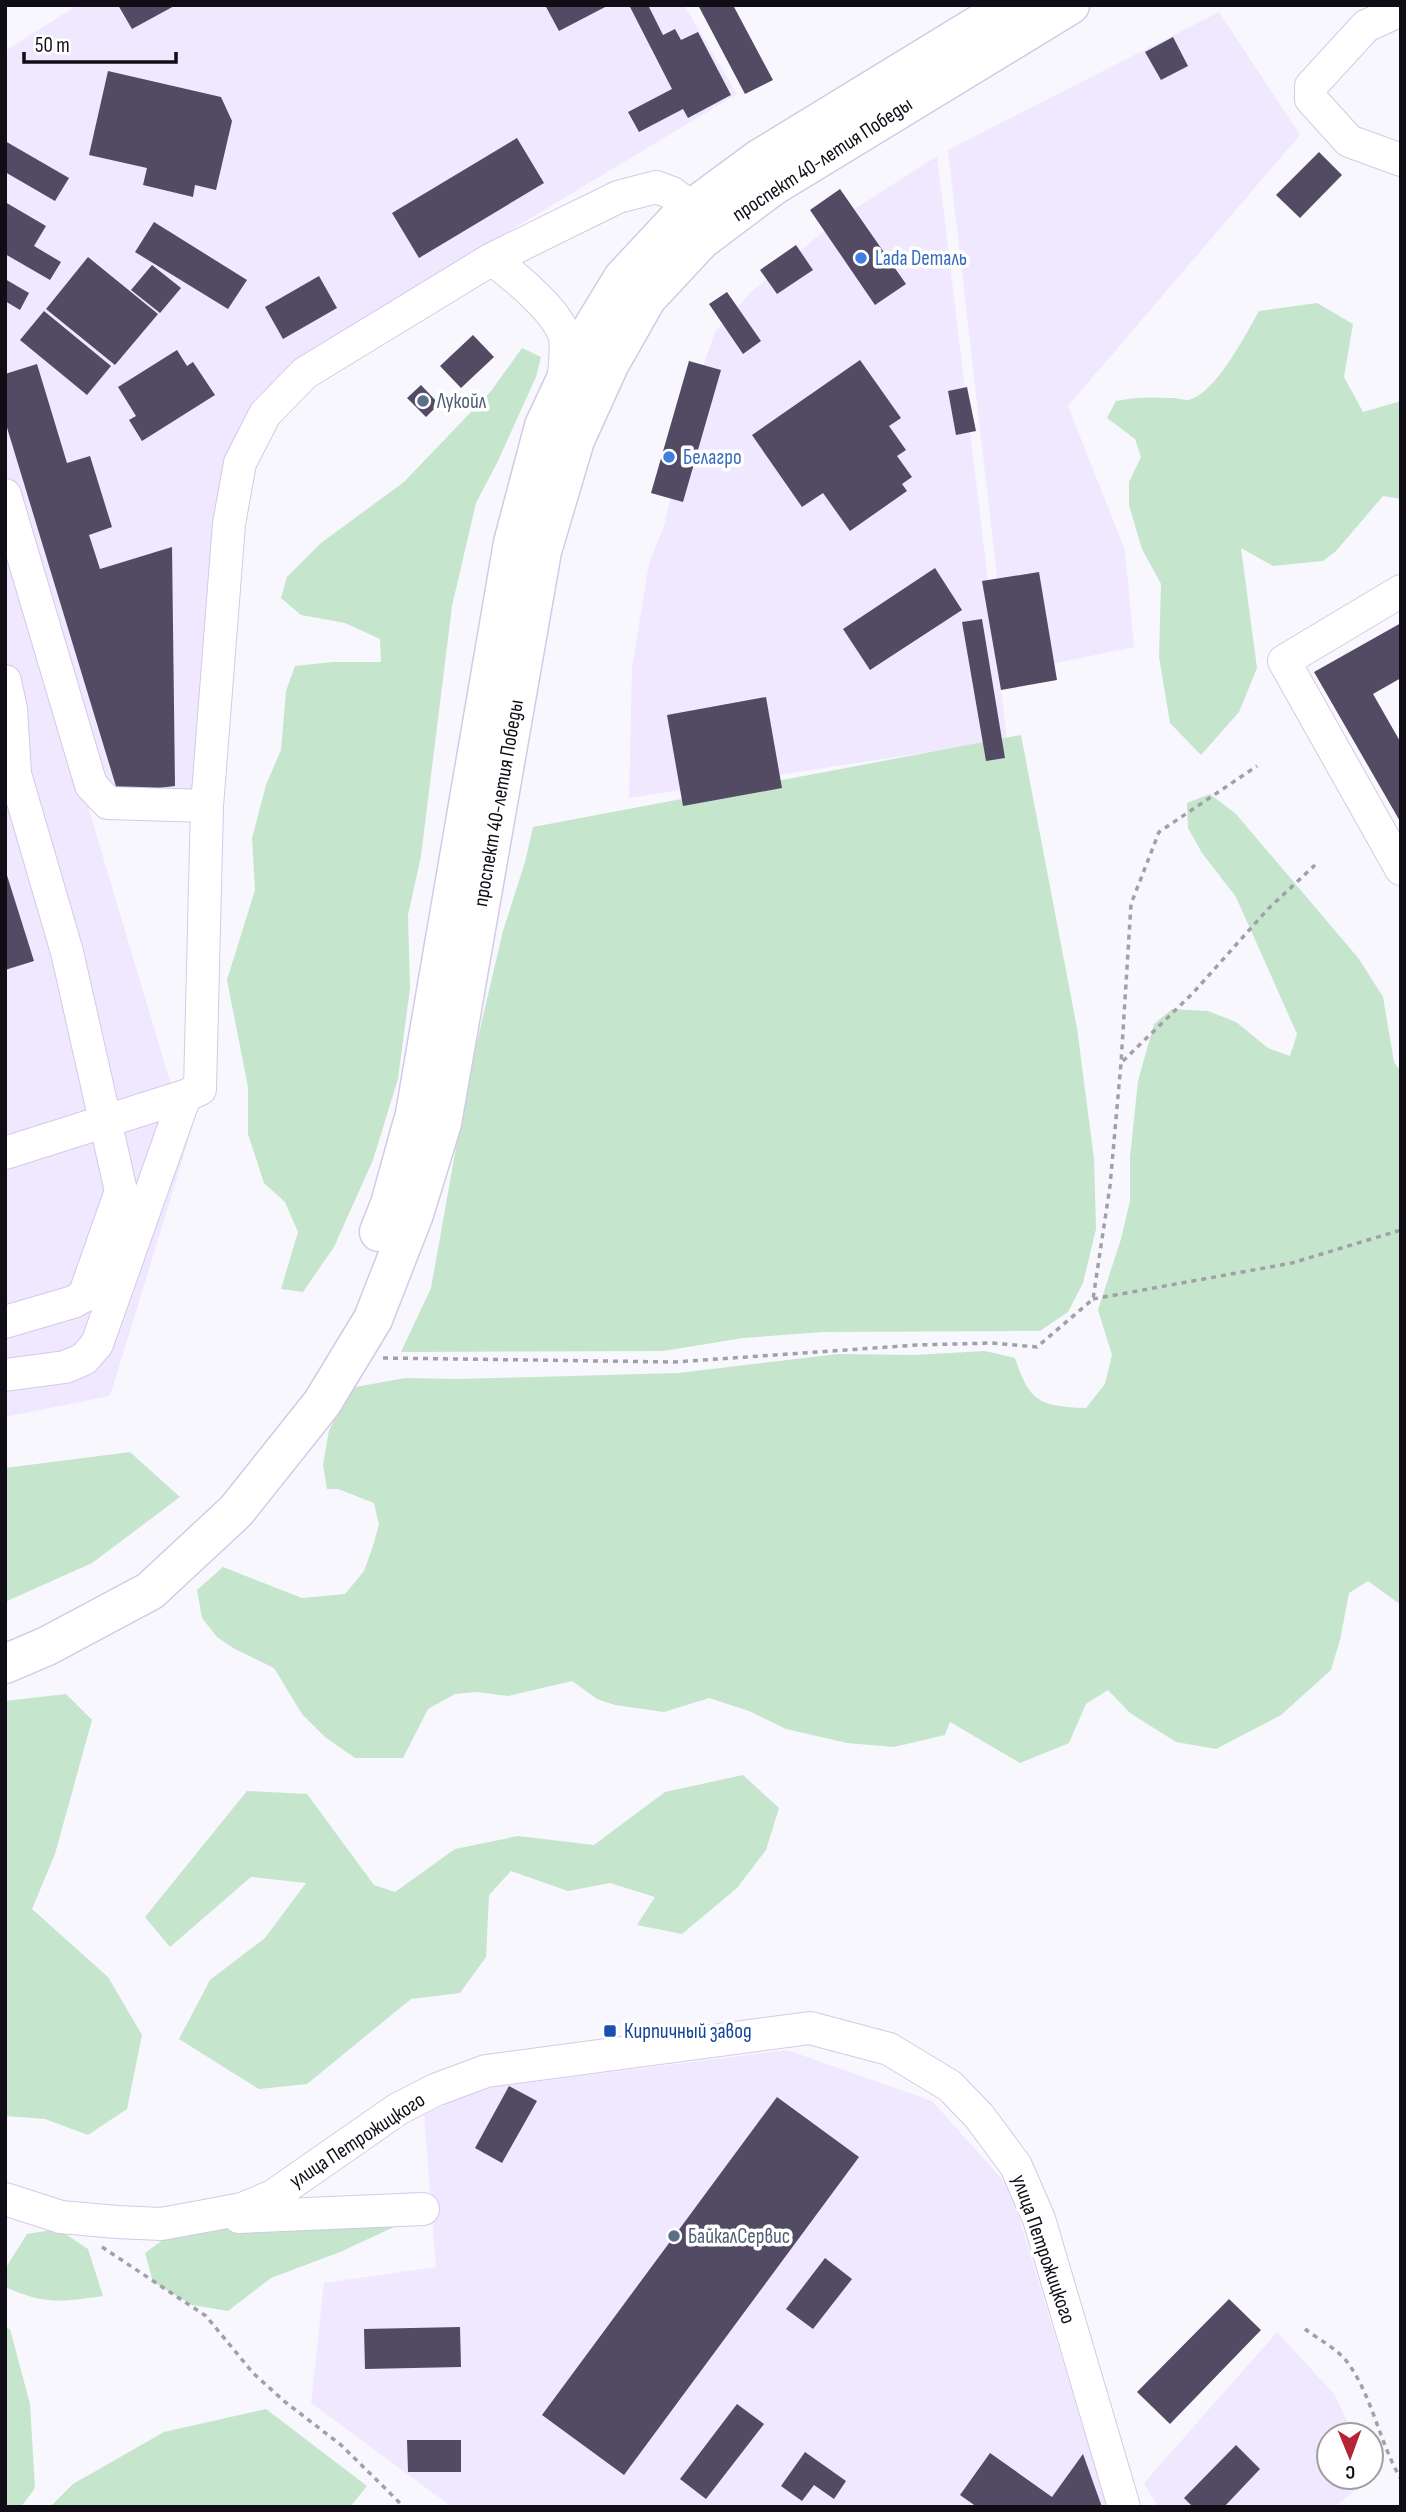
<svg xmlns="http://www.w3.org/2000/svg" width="1406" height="2512" viewBox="0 0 1406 2512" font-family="'Sofia Sans Condensed',sans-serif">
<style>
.built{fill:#efe8ff}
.green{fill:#c5e5cd}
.building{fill:#534b64}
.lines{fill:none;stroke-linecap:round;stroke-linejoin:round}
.minor-casing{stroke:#d3cae7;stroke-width:34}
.major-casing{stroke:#d3cae7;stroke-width:41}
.path{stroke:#a2a0a7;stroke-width:3.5;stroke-dasharray:5 5;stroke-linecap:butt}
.minor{stroke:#fff;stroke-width:32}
.major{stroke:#fff;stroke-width:38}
.shop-dot{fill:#3f7fe0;stroke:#fff;stroke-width:2.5}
.service-dot{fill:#5c6f8a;stroke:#fff;stroke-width:2.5}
.transit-dot{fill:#1a4fb4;stroke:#fff;stroke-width:2.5}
.labels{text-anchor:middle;stroke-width:7;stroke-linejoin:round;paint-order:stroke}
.street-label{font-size:21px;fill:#100d16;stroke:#fff}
.shop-label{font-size:21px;fill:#366cbe;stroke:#fff;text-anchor:start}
.service-label{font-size:21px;fill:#4e5e75;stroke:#fff;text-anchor:start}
.transit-label{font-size:21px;fill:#164399;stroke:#fff;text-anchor:start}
</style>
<rect width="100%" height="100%" fill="#f8f7fd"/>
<!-- built -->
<path class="built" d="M 78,5 L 684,5 L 737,94 L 496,239 L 324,346 L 225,478 L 207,593 L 193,788 L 132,811 L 97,784 L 5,516 L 5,51 Z
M 1219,12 L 1300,135 L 1068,406 L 1125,550 L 1134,647 L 1008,673 L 948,150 Z
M 937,156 L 1007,740 L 629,798 L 632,668 L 649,563 L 664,526 L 700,375 L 715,332 L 751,292 L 836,221 Z
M 5,528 L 188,1142 L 110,1396 L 5,1417 Z
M 787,2050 L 932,2101 L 1010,2188 L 1107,2507 L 452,2507 L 311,2403 L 324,2283 L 436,2267 L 424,2115 L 478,2089 Z
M 1277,2332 L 1335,2395 L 1353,2435 L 1329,2435 L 1329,2477 L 1371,2477 L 1335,2507 L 1158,2507 L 1144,2483 Z"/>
<!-- green -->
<path class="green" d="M 1317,303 L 1353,324 L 1344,377 L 1363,412 L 1401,401 L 1401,499 L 1383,496 L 1336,551 L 1323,561 L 1273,566 L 1241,548 L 1257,668 L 1239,712 L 1201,755 L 1170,723 L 1159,657 L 1161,584 L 1142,549 L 1129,505 L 1129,482 L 1141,457 L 1135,439 L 1107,418 L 1116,401 C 1134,397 1153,397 1171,398 C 1177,398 1183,400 1188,400 C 1215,395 1246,334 1259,311 Z
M 522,348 L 541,357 L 536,377 L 497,463 L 476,503 L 452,606 L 421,856 L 408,915 L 410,988 L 398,1079 L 373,1160 L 334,1247 L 303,1292 L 281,1289 L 298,1232 L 285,1202 L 264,1183 L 248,1134 L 248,1087 L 227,980 L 255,890 L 252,838 L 266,785 L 281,750 L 286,691 L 295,666 L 333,662 L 381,662 L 380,639 L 345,623 L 301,615 L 281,598 L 287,577 L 321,543 L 404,482 L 491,391 Z
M 1021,735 L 1077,1028 L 1094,1159 L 1096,1229 L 1083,1283 L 1068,1312 L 1040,1331 L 824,1332 L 743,1338 L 663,1351 L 401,1352 L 431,1288 L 468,1080 L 503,931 L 525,862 L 533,827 Z
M 1210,794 L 1236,814 L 1359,959 L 1383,997 L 1394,1062 L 1401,1072 L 1401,1605 L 1368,1581 L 1349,1593 L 1340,1640 L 1331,1670 L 1281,1715 L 1216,1749 L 1176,1742 L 1130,1713 L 1108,1690 L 1086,1704 L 1069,1743 L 1020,1763 L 950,1722 L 945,1735 L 894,1747 L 847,1743 L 786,1729 L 749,1711 L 709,1698 L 664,1712 L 615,1705 L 597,1699 L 572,1681 L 508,1696 L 477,1692 L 455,1694 L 428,1709 L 403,1758 L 355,1758 L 325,1737 L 302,1714 L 274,1668 L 233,1648 L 217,1637 L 202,1618 L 197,1590 L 223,1567 L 302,1598 L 345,1594 L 364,1571 L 372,1549 L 379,1525 L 374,1503 L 338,1489 L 327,1489 L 323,1465 L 329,1430 L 345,1400 L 356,1387 L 405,1378 L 459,1379 L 678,1373 L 838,1354 L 914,1355 L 985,1351 L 1015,1358 C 1030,1403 1040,1406 1086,1408 L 1105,1384 L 1112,1355 L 1098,1310 L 1121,1239 L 1130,1201 L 1130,1157 L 1138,1081 L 1154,1024 L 1172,1009 L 1208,1011 L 1236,1022 L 1268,1048 L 1290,1056 L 1297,1034 L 1236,897 L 1202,853 L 1188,828 L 1187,803 Z
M 130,1452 L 180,1497 L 92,1563 L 5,1602 L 5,1468 Z
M 66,1694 L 92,1720 L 55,1854 L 32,1909 L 108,1977 L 142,2035 L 127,2109 L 88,2135 L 45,2119 L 5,2116 L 5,1701 Z
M 743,1775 L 779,1808 L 766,1850 L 737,1888 L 682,1934 L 637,1925 L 655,1897 L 610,1883 L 568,1891 L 511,1871 L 489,1895 L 486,1957 L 460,1993 L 411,1999 L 307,2084 L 259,2089 L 179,2039 L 210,1980 L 265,1938 L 306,1883 L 251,1877 L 170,1947 L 145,1917 L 247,1791 L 307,1794 L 374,1885 L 395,1892 L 455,1849 L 518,1836 L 594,1845 L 665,1792 Z
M 407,2221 L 340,2252 L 271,2278 L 228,2311 L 192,2305 L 153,2282 L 145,2253 L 178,2229 Z
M 58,2229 L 88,2249 L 103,2296 C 61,2302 46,2305 5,2287 L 5,2269 L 27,2234 Z
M 5,2328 L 10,2329 L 30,2404 L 35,2488 L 21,2507 L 5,2507 Z
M 266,2409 L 367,2486 L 350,2507 L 50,2507 L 73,2484 L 164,2432 Z"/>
<!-- building -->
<path class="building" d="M 118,5 L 176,5 L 132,29 Z
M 545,5 L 609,5 L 559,31 Z
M 629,5 L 648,5 L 663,35 L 675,29 L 681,40 L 698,32 L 731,95 L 688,118 L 683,109 L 639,132 L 628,112 L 672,89 Z
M 698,5 L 733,5 L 773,80 L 745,94 Z
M 1173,37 L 1188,66 L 1161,80 L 1145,52 Z
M 108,71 L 221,97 L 232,121 L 216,190 L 195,185 L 193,197 L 143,185 L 147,168 L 89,155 Z
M 517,138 L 544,183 L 419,258 L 392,213 Z
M 5,141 L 69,178 L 55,201 L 5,172 Z
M 1319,152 L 1342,175 L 1300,218 L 1276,195 Z
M 840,189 L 906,284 L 875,305 L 810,210 Z
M 5,202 L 46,226 L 34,246 L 61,262 L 50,280 L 5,254 Z
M 154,222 L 247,280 L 228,309 L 135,252 Z
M 796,245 L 813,270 L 777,294 L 760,270 Z
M 88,257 L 158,314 L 115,365 L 46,309 Z
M 152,265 L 181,288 L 160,313 L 131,290 Z
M 319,276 L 337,308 L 283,339 L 265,307 Z
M 5,279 L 29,293 L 20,310 L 5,301 Z
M 727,292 L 761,341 L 743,354 L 709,304 Z
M 44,311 L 111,366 L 87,395 L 20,340 Z
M 473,335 L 494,357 L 461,388 L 440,366 Z
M 177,350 L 187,366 L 193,362 L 215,395 L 142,441 L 129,420 L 136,416 L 118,387 Z
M 860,360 L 901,418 L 889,426 L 906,450 L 897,456 L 912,477 L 902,484 L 907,491 L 850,531 L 823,493 L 802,507 L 752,435 Z
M 689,361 L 721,370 L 683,502 L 651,493 Z
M 37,364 L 67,463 L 90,456 L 112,527 L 89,535 L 100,569 L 172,547 L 175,786 L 118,793 L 5,421 L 5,374 Z
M 421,385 L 439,404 L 426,417 L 407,398 Z
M 967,387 L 976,431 L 956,435 L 948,391 Z
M 935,568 L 962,610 L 870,670 L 843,629 Z
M 1039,572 L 1057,680 L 1001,690 L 982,581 Z
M 982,619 L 1005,758 L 986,761 L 962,622 Z
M 1401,623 L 1401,678 L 1373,694 L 1401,743 L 1401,823 L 1314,672 Z
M 766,697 L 782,788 L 683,806 L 667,715 Z
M 5,869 L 34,961 L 5,970 Z
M 509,2086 L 537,2101 L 502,2163 L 475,2148 Z
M 777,2097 L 859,2157 L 624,2475 L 542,2415 Z
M 825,2258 L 852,2279 L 813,2329 L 786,2309 Z
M 1229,2299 L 1261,2330 L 1170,2424 L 1137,2392 Z
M 460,2327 L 461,2367 L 365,2369 L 364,2329 Z
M 737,2404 L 764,2424 L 706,2499 L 680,2479 Z
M 407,2440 L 461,2440 L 461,2472 L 408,2472 Z
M 1236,2445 L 1260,2469 L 1224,2507 L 1193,2507 L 1184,2498 Z
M 805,2452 L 846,2481 L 834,2499 L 814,2485 L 802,2501 L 781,2486 Z
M 990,2453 L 1052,2497 L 1083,2454 L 1102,2507 L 977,2507 L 960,2495 Z"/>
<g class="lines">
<!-- minor casing -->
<g class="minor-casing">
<path id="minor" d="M 1401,10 L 1366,26 L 1311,86 L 1311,99 L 1349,141 L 1401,160
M 492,259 C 513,275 555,309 564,334 C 568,346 564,365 564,378
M 5,495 L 91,785 L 108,803 L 207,806
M 1401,591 L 1284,661 L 1401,869
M 5,681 L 11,709 L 15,774 L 67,952 L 121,1191 L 84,1296 L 73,1302 L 5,1322
M 5,1153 L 185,1096 L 200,1089 L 207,806 L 229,524 L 240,463 L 265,414 L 305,373 L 492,259 L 618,197 L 656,187 L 672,193 L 692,208
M 5,1375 L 65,1367 L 84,1359 L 97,1344 L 185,1096
M 5,2199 L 61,2217 L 117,2222 L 161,2224 L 205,2216 L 242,2209 L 273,2196 L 398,2109 L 435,2090 L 486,2071 L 810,2028 L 889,2049 L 950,2086 L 979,2116 L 1016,2166 L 1039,2219 L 1124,2507
M 239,2217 L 423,2209"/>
</g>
<!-- major casing -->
<g class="major-casing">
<path id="major" d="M 379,1232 L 390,1204 L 415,1114 L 513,543 L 544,426 L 581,347 L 623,278 L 679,218 L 759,159 L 1011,5
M 5,1664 L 47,1646 L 150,1591 L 236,1511 L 322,1403 L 373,1319 L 414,1214 L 442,1123 L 542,551 L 575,440 L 609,365 L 647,298 L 701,240 L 773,186 L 1070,5"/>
</g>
<!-- path -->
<path class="path" d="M 1123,1061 L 1193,993 L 1268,909 L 1315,865
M 1093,1299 L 1292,1263 L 1401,1230
M 383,1358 L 675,1362 L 917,1345 L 992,1343 L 1037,1347 L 1093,1299 L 1110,1186 L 1121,1063 L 1131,904 L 1159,832 L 1257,766
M 102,2247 L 206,2316 L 253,2373 L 284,2401 L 341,2445 L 404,2507
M 1305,2329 C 1318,2339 1339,2350 1348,2363 C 1373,2398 1379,2442 1401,2479"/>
<!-- minor -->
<use href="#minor" class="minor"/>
<!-- major -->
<use href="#major" class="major"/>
</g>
<!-- markers -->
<g class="shop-dot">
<circle cx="861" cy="258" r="7"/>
<circle cx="669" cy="457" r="7"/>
</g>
<g class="service-dot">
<circle cx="423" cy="401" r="7"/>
<circle cx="674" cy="2236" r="7"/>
</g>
<rect class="transit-dot" x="603" y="2024" width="14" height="14" rx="3.5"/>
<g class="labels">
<!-- street labels -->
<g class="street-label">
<text transform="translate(822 159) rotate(-33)" y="7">проспект 40-летия Победы</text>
<text transform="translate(498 803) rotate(-80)" y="7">проспект 40-летия Победы</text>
<text transform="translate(357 2140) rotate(-33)" y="7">улица Петрожицкого</text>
<text transform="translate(1044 2249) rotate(71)" y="7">улица Петрожицкого</text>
</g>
<!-- shop labels -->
<g class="shop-label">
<text x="875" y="265">Lada Dеталь</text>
<text x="683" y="464">Белагро</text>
</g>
<!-- service labels -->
<g class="service-label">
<text x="437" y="408">Лукойл</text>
<text x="688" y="2243">БайкалСервис</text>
</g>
<!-- transit labels -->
<g class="transit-label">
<text x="624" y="2038">Кирпичный завод</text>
</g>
</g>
<!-- border -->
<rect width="1406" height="2512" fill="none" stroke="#100d16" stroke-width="14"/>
<!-- north arrow -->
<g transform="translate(1350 2456) rotate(179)"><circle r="33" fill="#ffffff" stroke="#9f9ea2" stroke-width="2"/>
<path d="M0-5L12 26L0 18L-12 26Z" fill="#b62437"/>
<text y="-10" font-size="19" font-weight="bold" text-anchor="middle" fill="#100d16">С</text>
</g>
<!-- scale -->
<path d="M24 52v10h152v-10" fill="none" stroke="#100d16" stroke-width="3.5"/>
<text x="35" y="52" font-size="21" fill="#100d16" stroke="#ffffff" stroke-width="5" paint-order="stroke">50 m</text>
</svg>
